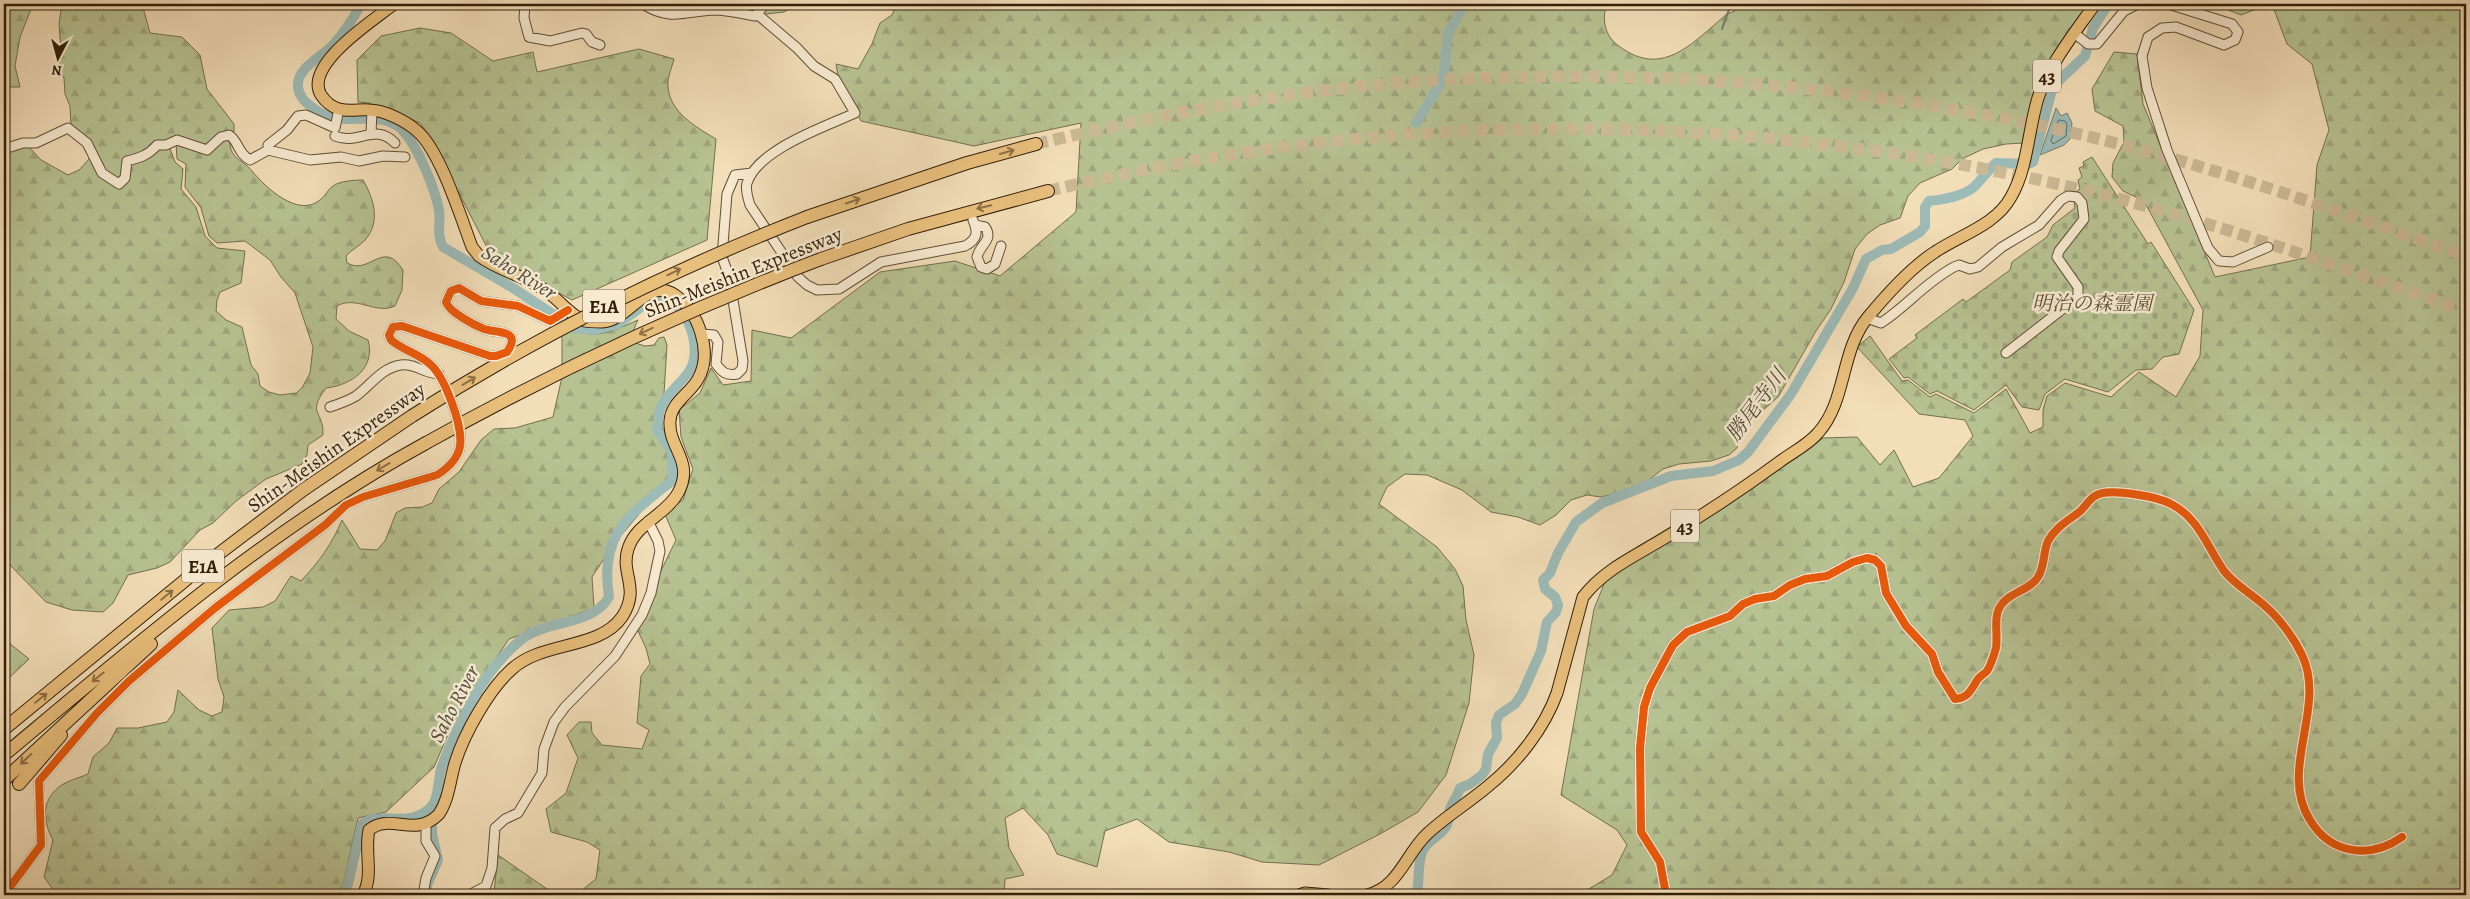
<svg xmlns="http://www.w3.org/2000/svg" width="2470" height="899" viewBox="0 0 2470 899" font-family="Alegreya,'Noto Serif JP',serif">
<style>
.forest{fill:url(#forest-firs);stroke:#74704e}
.cemetery{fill:url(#cemetery-stones);stroke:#74704e}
.water{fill:#9dbbb7;stroke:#727d72}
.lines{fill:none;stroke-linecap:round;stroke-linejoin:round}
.shore{stroke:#676d60;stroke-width:1}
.stream{stroke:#727d72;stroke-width:2}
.river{stroke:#9dbbb7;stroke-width:10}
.highway-tunnel{stroke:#cbb895;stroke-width:12;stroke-dasharray:12 6;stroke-linecap:butt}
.minor-casing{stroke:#614f36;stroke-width:11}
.major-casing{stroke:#311f0a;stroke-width:13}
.highway-casing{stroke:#311f0a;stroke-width:14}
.minor{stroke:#f7ead1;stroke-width:9}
.major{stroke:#e9bf7c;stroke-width:11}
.highway{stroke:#e9bf7c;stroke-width:12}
.highway-bridge-casing{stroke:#311f0a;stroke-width:14;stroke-linecap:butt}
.highway-bridge{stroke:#e9bf7c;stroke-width:12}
.cycleway-casing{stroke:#f7ead1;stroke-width:11}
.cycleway{stroke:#e8590c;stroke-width:8}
.oneway{stroke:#8d6f43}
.labels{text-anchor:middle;stroke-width:5;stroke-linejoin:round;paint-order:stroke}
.shield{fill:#f7ead1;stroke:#6c5c46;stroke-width:1}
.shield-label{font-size:19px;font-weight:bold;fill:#311f0a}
.street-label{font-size:20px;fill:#311f0a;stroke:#f7ead1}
.park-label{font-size:20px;font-style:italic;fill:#595033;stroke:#f7ead1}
.water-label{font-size:21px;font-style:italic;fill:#514e3e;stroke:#f7ead1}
</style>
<defs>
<pattern id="forest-firs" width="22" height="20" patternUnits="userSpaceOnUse" patternTransform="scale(1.25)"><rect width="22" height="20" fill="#b7c292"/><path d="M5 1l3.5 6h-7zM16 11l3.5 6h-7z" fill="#9ea67d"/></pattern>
<pattern id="cemetery-stones" width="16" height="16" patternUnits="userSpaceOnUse" patternTransform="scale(1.25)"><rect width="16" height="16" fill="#b7c292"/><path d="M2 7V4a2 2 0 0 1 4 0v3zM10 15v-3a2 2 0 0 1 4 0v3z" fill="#9ea67d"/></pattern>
</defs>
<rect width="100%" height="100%" fill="#f2deb8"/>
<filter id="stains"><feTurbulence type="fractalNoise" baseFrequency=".004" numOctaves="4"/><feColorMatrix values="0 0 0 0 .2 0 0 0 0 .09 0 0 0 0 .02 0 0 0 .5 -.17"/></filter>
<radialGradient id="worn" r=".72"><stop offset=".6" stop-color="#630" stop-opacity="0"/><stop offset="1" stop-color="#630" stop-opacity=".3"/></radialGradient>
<!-- forest -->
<path class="forest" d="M 4,4 L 33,4 L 20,37 L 15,66 L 20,87 L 4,87 Z
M 62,4 L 115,4 L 124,8 L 127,4 L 142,4 L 150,33 L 182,37 L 200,55 L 207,89 L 234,124 L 234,132 C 221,130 215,141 205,144 C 196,147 185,141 177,138 L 134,159 L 121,182 L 102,171 L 71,127 L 70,106 L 65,94 L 64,78 L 57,64 L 61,50 L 59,24 Z
M 716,4 L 797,4 L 784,12 L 766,14 L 758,6 L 740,13 Z
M 897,4 L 1607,4 C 1602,17 1604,33 1615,43 C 1661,81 1691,44 1727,14 L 1735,11 L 1734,4 L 2091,4 L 2036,81 L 2024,143 L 2006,144 L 1983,149 L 1962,159 L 1952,169 L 1920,183 L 1908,196 L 1900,218 L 1880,225 L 1867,234 L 1855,249 L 1844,282 L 1831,309 L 1816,331 L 1778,397 L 1753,419 L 1736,449 L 1729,455 L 1711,461 L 1679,464 L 1663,469 L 1646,482 L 1617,493 L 1601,497 L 1587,495 L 1571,500 L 1556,515 L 1540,525 L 1518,517 L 1491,512 L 1462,490 L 1427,475 L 1405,474 L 1387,487 L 1379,504 L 1437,547 L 1455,569 L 1463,586 L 1466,620 L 1474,655 L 1469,703 L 1446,775 L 1418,812 L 1380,834 L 1319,865 L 1262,862 L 1229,852 L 1169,842 L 1137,819 L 1105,831 L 1097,867 L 1057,854 L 1048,835 L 1023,808 L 1005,818 L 1009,848 L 1024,875 L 1005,879 L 1004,895 L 576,895 L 596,879 L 600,850 L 587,842 L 551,832 L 546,809 L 566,793 L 578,758 L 567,735 L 579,722 L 591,722 L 592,733 L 602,745 L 642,749 L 649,730 L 637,723 L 641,676 L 650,664 L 646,648 L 637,629 L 656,581 L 676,540 L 664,512 L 683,500 L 693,469 L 681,437 L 679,410 L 700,393 L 711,368 L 723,385 L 751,381 L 752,330 L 791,338 L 880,272 L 955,261 L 1000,276 L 1076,212 L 1081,123 L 974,146 L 861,121 L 839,81 L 836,64 L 858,69 L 872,44 L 880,23 L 892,15 Z
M 2213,4 L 2269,4 L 2241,15 Z
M 2272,4 L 2466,4 L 2466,895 L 1579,895 L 1612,875 L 1627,845 L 1617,830 L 1561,795 L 1594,609 L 1606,579 L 1637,547 L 1672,526 L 1762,481 L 1823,438 L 1857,437 L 1880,465 L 1894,450 L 1913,487 L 1939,478 L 1973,436 L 1965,420 L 1919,414 L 1857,347 L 1870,336 L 1902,381 L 1908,380 L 1930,397 L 1936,394 L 1974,413 L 2006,389 L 2030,433 L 2043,427 L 2043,410 L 2047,396 L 2065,383 L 2111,397 L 2139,372 L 2176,397 L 2200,356 L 2203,310 L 2144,201 L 2123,191 L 2112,177 L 2113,163 L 2124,142 L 2123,126 L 2095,111 L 2092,89 L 2114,52 L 2137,54 L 2143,104 L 2215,277 L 2310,257 L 2317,165 L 2329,130 L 2312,64 L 2287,44 Z
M 420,28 L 451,33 L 493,61 L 533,52 L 537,72 L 639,49 L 674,59 C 672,67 667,78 668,86 C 669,112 696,127 716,139 L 707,240 L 572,300 L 492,257 L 430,137 L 420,123 L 369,103 L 358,102 L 357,60 L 381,36 Z
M 230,139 C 229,159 241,158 252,171 C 266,188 298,218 320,200 C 325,197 328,189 333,186 C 339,181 355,180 363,180 C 374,199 381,222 365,240 C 360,246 352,249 346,256 L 347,263 C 370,276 383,238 403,270 L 402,290 L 395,306 C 376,315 356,295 337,306 L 336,319 L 349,331 L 368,340 C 376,368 352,385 326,388 C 306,415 324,410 323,435 L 308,445 L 307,455 L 302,464 L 266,479 L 236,501 L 213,523 L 200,530 L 170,562 L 157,568 L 128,575 L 113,603 L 103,612 L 72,610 L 46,602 L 9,564 L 4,563 L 4,151 L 28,146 L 41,160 L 68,175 L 79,170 L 91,157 L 118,186 L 128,162 L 157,148 L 169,146 L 175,162 L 183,169 L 181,189 L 196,207 L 205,236 L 217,248 L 245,251 L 241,283 L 220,292 L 217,300 L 216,311 L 226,320 L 242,327 L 251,365 L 258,374 L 260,386 L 269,392 L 280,395 L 296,393 L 302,388 L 310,373 L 313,347 L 295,293 L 281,277 L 270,260 L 245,241 L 217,243 L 209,236 L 201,208 L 185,187 L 186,164 L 177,159 L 176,143 L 205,153 L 221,141 Z
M 638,320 C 634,328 631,335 635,343 L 645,346 L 654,345 L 659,338 L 664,337 L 667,345 L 662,426 L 670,454 L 668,480 L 613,545 L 592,577 L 594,608 L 509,639 L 453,723 L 434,767 L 386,812 L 358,818 L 343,885 L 334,895 L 57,895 L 44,877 L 53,840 C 43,822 41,801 59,787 C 66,781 79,778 88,774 L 93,757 L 109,743 L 117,728 L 138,728 L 167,722 L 174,712 L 178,690 L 199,710 L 212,716 L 222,712 L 224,697 L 218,679 L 212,628 L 229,610 L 263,607 L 275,601 L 291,576 L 301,581 C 319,562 332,544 342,520 L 360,549 L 377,550 L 385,541 L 396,513 L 405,508 L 422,507 L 432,503 L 439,489 L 459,472 L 481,440 L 494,429 L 515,428 L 553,417 L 562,377 L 562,322 C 590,343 608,333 638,320 Z
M 4,639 L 29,659 L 9,678 L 4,689 Z
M 498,855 L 547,889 L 563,895 L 500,895 L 494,892 Z"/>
<!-- cemetery -->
<path class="cemetery" d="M 2092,157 L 2148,244 L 2151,242 L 2194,310 L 2179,354 L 2163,357 L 2152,369 L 2136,370 L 2108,392 L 2065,379 L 2045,394 L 2039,410 L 2022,407 L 2006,385 L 1974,410 L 1937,391 L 1930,394 L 1908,377 L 1904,378 L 1889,359 L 1917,338 L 1915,335 L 1963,299 L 1966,302 L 2010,270 L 2012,262 L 2047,237 L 2053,225 L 2075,208 L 2073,194 L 2080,189 L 2078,180 L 2082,177 L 2079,168 L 2084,166 L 2083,162 Z"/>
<!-- water -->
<path class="water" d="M 2056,108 L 2061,116 L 2067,113 L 2072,123 L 2070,139 L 2064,145 L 2040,155 Z"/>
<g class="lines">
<!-- shore -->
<path class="shore" d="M 2059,120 L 2065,121 L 2067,124 L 2066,136 L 2053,144 L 2051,141 Z"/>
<!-- stream -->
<path class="stream" d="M 1722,29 L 1731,4"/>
<!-- river -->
<path class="river" d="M 1416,123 L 1441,83 L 1444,72 L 1448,33 L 1465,4
M 427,891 L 427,885 L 438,860 L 432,834 L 432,814
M 343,895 L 348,884 L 362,824 C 381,810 405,829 429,809 C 440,800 437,779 442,766 C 459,721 484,669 522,639 C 548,619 591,627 609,597 C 599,534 629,515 673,480 L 672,451 L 657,430 C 658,423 658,413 661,407 C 667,393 682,383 690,370 C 704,346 685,296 655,297 L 618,324 L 595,330 L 574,328 L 513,288 L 443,247 C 436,234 441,223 439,210 C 435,189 419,150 405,133 C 389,113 362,120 341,119 C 326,119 299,103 298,87 C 296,68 322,57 333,45 C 345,32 353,19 361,4
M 1415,895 C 1421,888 1416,864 1423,850 C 1429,839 1439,837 1445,828 C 1450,822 1448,816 1450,809 C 1452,802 1458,796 1460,788 L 1470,784 L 1482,775 L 1486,769 L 1488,754 L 1497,738 L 1496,723 L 1499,715 L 1515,704 L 1522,694 L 1541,651 L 1547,622 L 1556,612 L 1558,605 L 1555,597 L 1545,589 L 1543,580 L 1550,573 L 1558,553 L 1576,522 L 1602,503 L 1671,476 L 1713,471 L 1739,460 L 1748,452 L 1791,394 L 1853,288 L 1866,259 L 1882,250 L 1891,249 L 1920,232 L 1925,226 L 1925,207 L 1929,201 C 1942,200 1965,196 1975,186 C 1982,179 1988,170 1996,163 L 2028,164 L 2033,162 L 2053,86 L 2085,56 L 2093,28 L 2108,4"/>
<!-- highway-tunnel -->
<path class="highway-tunnel" d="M 1036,144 C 1117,125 1198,108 1281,96 C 1547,59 1812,75 2074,133 C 2208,164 2337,211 2466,256
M 1048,191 C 1395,107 1745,109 2092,192 C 2219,223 2343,269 2466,311"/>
<!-- minor casing -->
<g class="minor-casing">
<path id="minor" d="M 525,4 L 524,18 L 529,37 L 550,41 L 582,33 L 586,34 L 592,42 L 600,45
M 643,4 C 671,22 685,11 715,10 C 728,10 742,14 755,16 L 765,4
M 2168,4 L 2232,24 L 2238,32 L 2235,40 L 2224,45 L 2176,27 L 2162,28 L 2148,37 L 2142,56 L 2147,88 L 2167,150 L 2208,248 L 2219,261 L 2233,262 L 2268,247
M 757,14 L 797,48 L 814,66 L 835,79 L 855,113 C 825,127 758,149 747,183 C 745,190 748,198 750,205 L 798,277 L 807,285 L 817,290 L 839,289 L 881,262 L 965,246 C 978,239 978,232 973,220
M 2074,33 L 2088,44 L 2097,44 L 2124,11 L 2138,4
M 371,134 L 372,110
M 335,136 C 359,146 375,122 395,143
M 4,149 L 23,143 L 36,143 L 68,128 L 87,143 L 102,173 L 119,184 L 125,178 L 127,161 C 139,158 149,155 157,145 L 166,145 L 177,140 L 207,150 L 221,137 L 229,135 C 239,141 237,153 250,160 L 268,150 L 268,145 L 287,130 L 298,116 L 306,115 L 335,128 L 339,109
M 268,150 L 310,160 L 341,157 L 359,161 L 383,156 L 405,157
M 975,225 L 985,227 C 994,240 980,244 977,257 L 981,267 L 987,269 L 995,264 L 1001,246
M 1867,318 L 1881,323 C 1907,306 1926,282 1954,267 L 1959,265 L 1970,269 L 1978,267 L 2002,247 L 2039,225 L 2061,200 L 2068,196 L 2077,197 L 2082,203 L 2084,219 L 2059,251 L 2057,257 L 2078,287 L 2078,297 L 2006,353
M 702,334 L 714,335 L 718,342 L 716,364 C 722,372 726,376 737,374 L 742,369 L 743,361 L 729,276 L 722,257 L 727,194 L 735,175 L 752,173
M 330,407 C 339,404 348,401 356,396 C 371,385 381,368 401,365 C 415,363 425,374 439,374
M 4,895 L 41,845 L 39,781 L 97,713 L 129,681 L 215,608 L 325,525 L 346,505 L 363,497 L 437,475 C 448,468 458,459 460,446 C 463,426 445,377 430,364 C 418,353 402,350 391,340 L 389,335 L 393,327 L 402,326 L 490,356 L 496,356 L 507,352 C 523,329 495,333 484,329 C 474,325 449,312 446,302 L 451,291 L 459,288 L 481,301 L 518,306 L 550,321 L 568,310
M 423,895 L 426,878 L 435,856 L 426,841 L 426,824
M 469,895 L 486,886 L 492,868 L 495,828 L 505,819 L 518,813 L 542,773 L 544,749 L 554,722 L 565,707 L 615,656 L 642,615 L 651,593 L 660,551 L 658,541 L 648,521
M 1663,895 L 1665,889 L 1660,862 L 1641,832 L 1640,748 L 1644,707 L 1650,688 L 1673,645 L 1687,632 L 1730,616 L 1743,604 L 1755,599 L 1774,596 L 1790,585 L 1805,579 L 1827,576 L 1853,562 L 1867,558 L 1875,560 L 1881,566 L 1886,593 L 1906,626 L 1932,654 L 1938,672 L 1955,699 C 1967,698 1970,692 1976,682 C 1978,677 1983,675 1987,671 C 1991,665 1994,655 1996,648 C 1998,636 1994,622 1998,611 C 2005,592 2029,592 2038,577 C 2045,566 2043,552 2048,541 C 2055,528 2066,522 2078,513 C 2084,509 2088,500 2095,496 C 2108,487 2158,497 2171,504 C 2199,518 2207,547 2224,571 C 2235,585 2252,594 2265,606 C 2279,618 2294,638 2302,655 C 2327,707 2278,770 2310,820 C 2331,855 2371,859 2402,837"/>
</g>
<!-- major casing -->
<g class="major-casing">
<path id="major" d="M 363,895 C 374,874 364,852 369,830 C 391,812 415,839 439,814 C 449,799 450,780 455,763 C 464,734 489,689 512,669 C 542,641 599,650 622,617 C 641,588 620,574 628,549 C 636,523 666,515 678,493 C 695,461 668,448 670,421 C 671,402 690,394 698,379 C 713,353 699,312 675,295 C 647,276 629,321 602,322 C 597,322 590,322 585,321 C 571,316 561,302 550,294 C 529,277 501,272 479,256 L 472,247 C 461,218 440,150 417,131 C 406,121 384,110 369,110 C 360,109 349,112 339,109 C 332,107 325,101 321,95 C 303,65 374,20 394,4
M 1299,895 L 1305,893 L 1328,895
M 1367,895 C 1399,887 1405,855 1427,834 C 1445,817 1468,803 1487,787 C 1517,763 1544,729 1557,693 L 1583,597 C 1603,571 1631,558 1658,542 C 1700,517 1740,491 1778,463 C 1791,453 1808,445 1818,433 C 1847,401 1840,351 1868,317 C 1887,294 1910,268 1935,252 C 1960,235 1996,225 2011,197 C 2028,168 2028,130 2038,98 C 2050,63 2074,34 2095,4"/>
</g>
<!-- highway casing -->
<g class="highway-casing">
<path id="highway" d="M 807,217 L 967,163 L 1036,144
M 821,259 L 908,229 L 1048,191
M 4,729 L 200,568 L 303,490 L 412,416
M 4,755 C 138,643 272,527 426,443
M 4,780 L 151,644
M 19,784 L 61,735"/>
</g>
<!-- minor -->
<use href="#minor" class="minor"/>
<!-- major -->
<use href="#major" class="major"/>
<!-- highway -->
<use href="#highway" class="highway"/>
<!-- highway-bridge casing -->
<g class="highway-bridge-casing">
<path id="highway-bridge" d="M 412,416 C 537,336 669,271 807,217
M 426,443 C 553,372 684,311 821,259"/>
</g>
<!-- highway-bridge -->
<use href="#highway-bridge" class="highway-bridge"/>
<!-- cycleway casing -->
<g class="cycleway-casing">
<path id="cycleway" d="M 4,895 L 41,845 L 39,781 L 97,713 L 129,681 L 215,608 L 325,525 L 346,505 L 363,497 L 437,475 C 448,468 458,459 460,446 C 463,426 445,377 430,364 C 418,353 402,350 391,340 L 389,335 L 393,327 L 402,326 L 490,356 L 496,356 L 507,352 C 523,329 495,333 484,329 C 474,325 449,312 446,302 L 451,291 L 459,288 L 481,301 L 518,306 L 550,321 L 568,310
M 1663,895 L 1665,889 L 1660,862 L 1641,832 L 1640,748 L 1644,707 L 1650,688 L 1673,645 L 1687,632 L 1730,616 L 1743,604 L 1755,599 L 1774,596 L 1790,585 L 1805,579 L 1827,576 L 1853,562 L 1867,558 L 1875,560 L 1881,566 L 1886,593 L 1906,626 L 1932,654 L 1938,672 L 1955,699 C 1967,698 1970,692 1976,682 C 1978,677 1983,675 1987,671 C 1991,665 1994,655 1996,648 C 1998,636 1994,622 1998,611 C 2005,592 2029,592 2038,577 C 2045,566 2043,552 2048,541 C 2055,528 2066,522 2078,513 C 2084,509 2088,500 2095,496 C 2108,487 2158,497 2171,504 C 2199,518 2207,547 2224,571 C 2235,585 2252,594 2265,606 C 2279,618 2294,638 2302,655 C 2327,707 2278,770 2310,820 C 2331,855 2371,859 2402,837"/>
</g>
<!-- cycleway -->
<use href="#cycleway" class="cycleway"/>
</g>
<!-- one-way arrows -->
<defs><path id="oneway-shaft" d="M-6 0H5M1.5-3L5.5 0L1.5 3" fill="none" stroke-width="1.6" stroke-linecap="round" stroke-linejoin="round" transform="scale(1.25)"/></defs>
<g class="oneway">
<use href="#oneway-shaft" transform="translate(1007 152) rotate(-16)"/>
<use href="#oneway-shaft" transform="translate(853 201) rotate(-19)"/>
<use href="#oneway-shaft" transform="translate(984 207) rotate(166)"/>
<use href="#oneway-shaft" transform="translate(674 272) rotate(-26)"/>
<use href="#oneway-shaft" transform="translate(646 331) rotate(155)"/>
<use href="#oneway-shaft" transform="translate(469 381) rotate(-31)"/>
<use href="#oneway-shaft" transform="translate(383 467) rotate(149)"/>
<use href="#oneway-shaft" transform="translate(167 595) rotate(-39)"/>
<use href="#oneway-shaft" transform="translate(98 677) rotate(141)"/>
<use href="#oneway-shaft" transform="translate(41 698) rotate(-39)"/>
<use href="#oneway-shaft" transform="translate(26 759) rotate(137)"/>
</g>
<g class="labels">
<!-- shield labels -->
<g class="shield">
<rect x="2033" y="59.5" width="28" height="33" rx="4"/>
<rect x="583" y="289.5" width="42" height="33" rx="4"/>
<rect x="1671" y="509.5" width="28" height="33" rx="4"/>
<rect x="182" y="549.5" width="42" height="33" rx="4"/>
</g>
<g class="shield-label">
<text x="2047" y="83">43</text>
<text x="604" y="313">E1A</text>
<text x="1685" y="533">43</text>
<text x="203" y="573">E1A</text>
</g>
<!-- street labels -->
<g class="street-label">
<text transform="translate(743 272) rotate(-22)" y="7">Shin-Meishin Expressway</text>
<text transform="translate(336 447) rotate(-35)" y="7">Shin-Meishin Expressway</text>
</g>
<!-- park labels -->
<g class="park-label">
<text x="2092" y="310">明治の森霊園</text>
</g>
<!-- water labels -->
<g class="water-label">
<text transform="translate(519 272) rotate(32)" y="7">Saho River</text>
<text transform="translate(1756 405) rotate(-53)" y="7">勝尾寺川</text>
<text transform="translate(454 704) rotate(-62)" y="7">Saho River</text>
</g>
</g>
<!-- margin -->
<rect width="2470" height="899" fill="none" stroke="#f2deb8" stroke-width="20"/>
<rect x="5" y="5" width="2460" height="889" fill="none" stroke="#311f0a" stroke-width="2.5"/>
<rect x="10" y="10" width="2450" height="879" fill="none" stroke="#311f0a"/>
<!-- north arrow -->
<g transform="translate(58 58) rotate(186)" stroke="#f7ead1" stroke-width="4" paint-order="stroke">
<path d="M0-4L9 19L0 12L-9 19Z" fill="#311f0a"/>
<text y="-8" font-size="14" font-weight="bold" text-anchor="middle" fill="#311f0a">N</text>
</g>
<rect width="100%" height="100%" filter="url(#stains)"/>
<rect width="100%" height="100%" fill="url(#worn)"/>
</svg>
